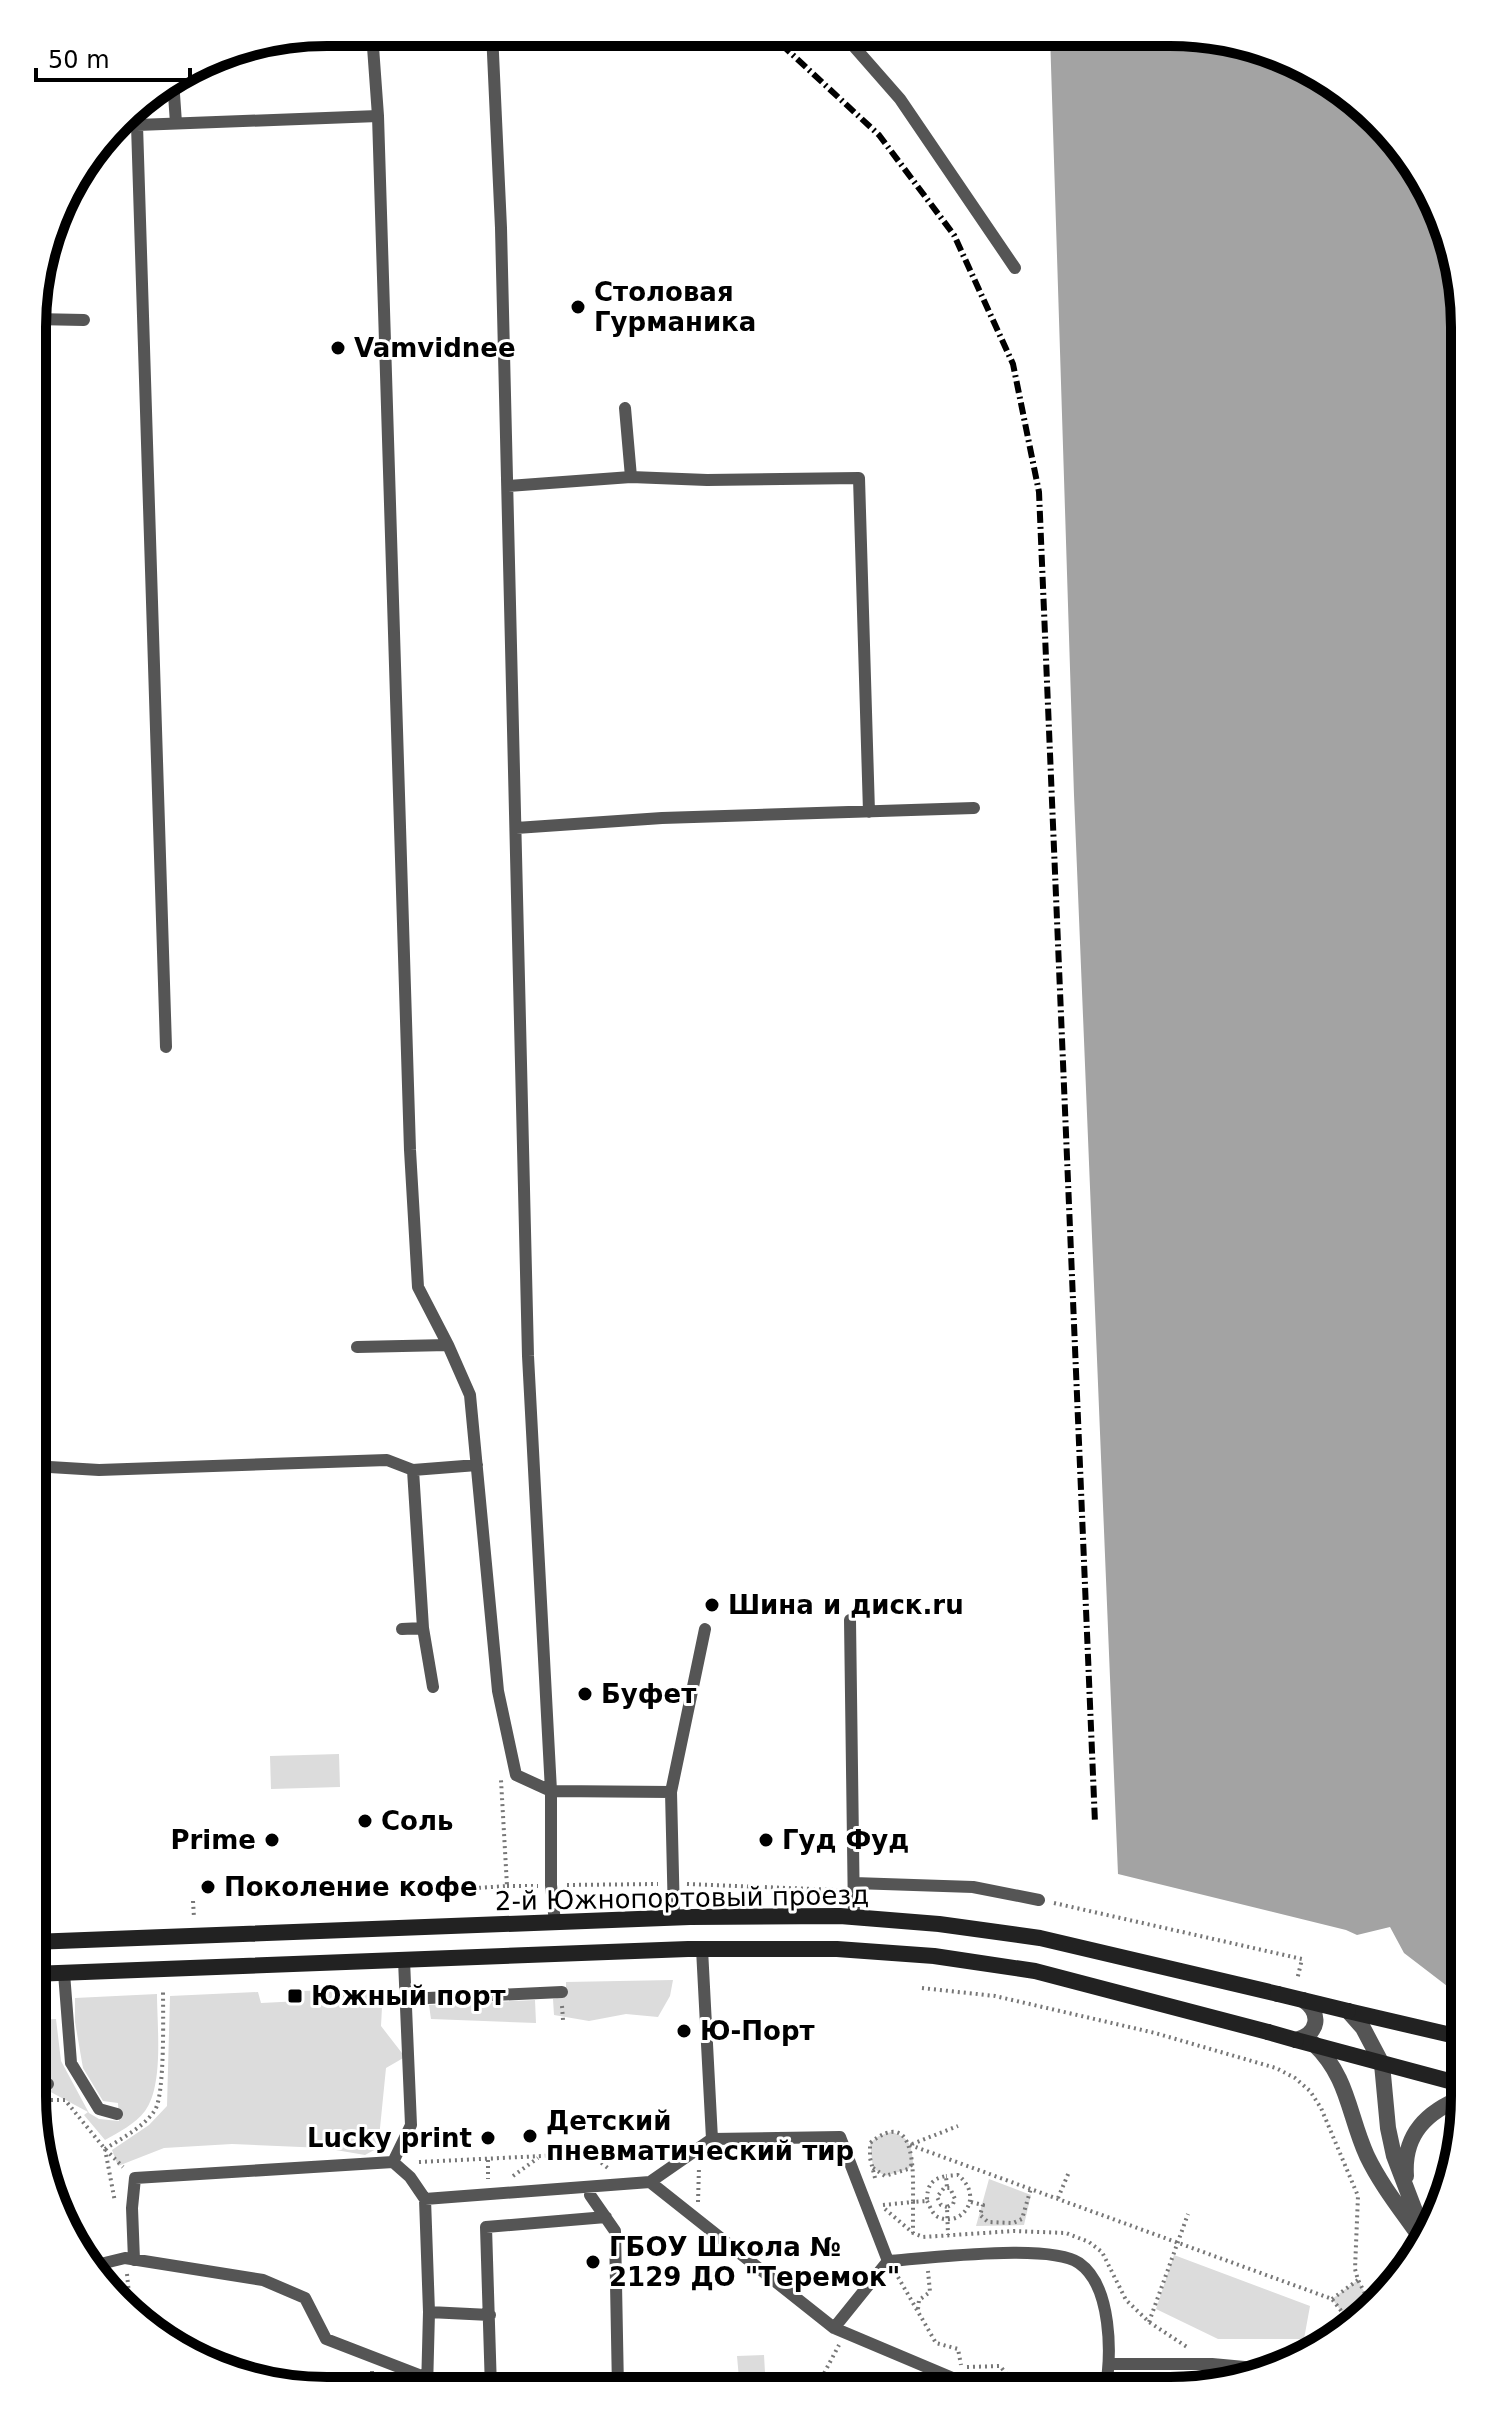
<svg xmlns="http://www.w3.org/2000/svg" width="1497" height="2423" viewBox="0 0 1497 2423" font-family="'DejaVu Sans',sans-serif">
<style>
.green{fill:#dcdcdc}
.water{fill:#a3a3a3}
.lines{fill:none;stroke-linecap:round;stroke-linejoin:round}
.path{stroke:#777;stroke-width:4;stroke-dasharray:2 4;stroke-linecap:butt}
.service{stroke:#555;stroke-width:12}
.minor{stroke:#555;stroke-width:16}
.secondary{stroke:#222;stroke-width:16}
.rail{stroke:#000;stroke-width:6;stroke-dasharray:12 4 2 4;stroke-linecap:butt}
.secondary-bridge{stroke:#222;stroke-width:16}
.poi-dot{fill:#000;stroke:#fff;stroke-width:3}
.labels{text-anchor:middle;stroke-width:6;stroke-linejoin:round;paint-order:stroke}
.poi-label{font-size:26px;font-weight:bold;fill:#000;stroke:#fff;text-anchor:start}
.street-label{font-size:26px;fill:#000;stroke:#fff}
.rim{fill:none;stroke:#000;stroke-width:10}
</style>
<rect width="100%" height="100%" fill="#fff"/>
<!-- green -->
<path class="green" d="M 339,1754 L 340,1787 L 271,1789 L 270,1756 Z
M 673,1980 L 670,1996 L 658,2017 L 626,2014 L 589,2021 L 554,2015 L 553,1999 L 566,1996 L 566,1982 Z
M 383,1988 L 381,2026 L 405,2057 L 386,2068 L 378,2148 L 365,2155 L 324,2148 L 232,2144 L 164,2148 L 118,2166 L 112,2150 L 149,2125 L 167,2106 L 170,1996 L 258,1992 L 261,2003 L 301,2001 L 302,1991 Z
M 157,1994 C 157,2026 164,2085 145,2111 C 135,2124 119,2132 105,2140 L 84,2115 L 88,2112 L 32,2082 L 32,2020 L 56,2019 L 61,2061 L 89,2113 L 99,2119 L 119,2121 L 118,2103 L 103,2101 L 83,2068 L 75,2022 L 75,1998 Z
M 535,2000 L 536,2023 L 431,2019 L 429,2005 Z
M 891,2132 C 909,2137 912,2145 913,2163 L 908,2169 L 885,2176 L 873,2168 L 870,2143 L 879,2136 Z
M 989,2179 L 1031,2195 L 1024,2225 L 976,2226 Z
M 1174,2255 L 1310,2306 L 1304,2339 L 1218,2339 L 1156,2309 Z
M 1358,2280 L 1372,2307 L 1353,2326 L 1332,2299 Z
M 175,2343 L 204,2345 L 203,2362 L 175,2346 Z
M 764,2355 L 766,2390 L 740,2390 L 737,2356 Z"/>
<!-- water -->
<path class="water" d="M 1050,34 L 1209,35 L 1283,55 L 1350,93 L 1404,148 L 1443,215 L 1465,327 L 1464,1999 L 1404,1953 L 1390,1927 L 1357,1935 L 1346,1930 L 1118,1874 L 1074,795 Z"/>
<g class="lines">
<!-- path -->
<path class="path" d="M 687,1884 L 838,1890
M 567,1885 L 658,1884
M 507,1886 L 538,1886
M 461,1889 L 507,1886 L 501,1780
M 193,1901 L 194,1918
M 1054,1903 L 1302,1959 L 1297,1980
M 922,1988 L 995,1996 L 1155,2033 L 1276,2068 L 1295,2078 L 1310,2091 L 1321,2108 L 1358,2196 L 1355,2269 L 1358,2280 L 1372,2307
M 562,2006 L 563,2020
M 51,2100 L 65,2100 L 105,2149 L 123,2167
M 567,2143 L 567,2156
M 912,2144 L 958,2126
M 910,2145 L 1332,2299 L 1353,2326
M 105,2149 C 122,2138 144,2127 155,2110 C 165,2094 163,2012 163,1990
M 105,2149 L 115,2202
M 592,2155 L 609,2169
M 488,2160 L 488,2179
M 419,2162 L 665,2150
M 873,2168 L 885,2176 L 908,2169 L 912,2164
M 513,2176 L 538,2158
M 875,2178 L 870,2158 L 870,2143 C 917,2105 913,2174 913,2202 L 927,2201 C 927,2186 931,2179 946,2176 L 947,2188
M 1058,2198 L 1069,2172
M 1435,2199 L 1440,2209
M 927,2201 C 930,2206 932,2214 938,2217 C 960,2228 986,2198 958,2175 L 946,2176
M 698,2202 L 699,2167
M 971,2202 L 983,2205 L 980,2215 L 988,2222 L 1013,2223 L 1022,2219 L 1031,2188
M 883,2205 L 913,2202 L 913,2233
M 947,2207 L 941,2205 L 937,2197 L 944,2188 L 950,2188 L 955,2199 L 953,2204 L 947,2207 L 948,2235
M 885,2209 L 913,2233 L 923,2237 L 1014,2231 L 1066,2233 L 1089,2242 L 1102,2252 L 1126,2300 L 1149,2322 L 1187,2347
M 127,2274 L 131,2314
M 898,2277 L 936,2343 L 958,2349 L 961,2365
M 1332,2299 L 1358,2280
M 918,2309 L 919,2300 L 930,2292 L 928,2271
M 1149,2322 L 1188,2214
M 1286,2357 L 1302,2357
M 967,2367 L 1000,2366 L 1020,2391
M 372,2371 L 373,2389
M 821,2390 L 820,2381 L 839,2345
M 1171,2391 L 1174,2378"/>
<!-- service -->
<path class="service" d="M 370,32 L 372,33 L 378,116
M 492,32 L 501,228 L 528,1356 L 551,1791 L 551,1885 L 555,1922
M 843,34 L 900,99 L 1015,268
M 173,80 L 176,123
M 34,319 L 84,320
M 625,408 L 631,477
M 508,486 L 631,477 L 707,480 L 859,478 L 869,812
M 516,828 L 662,818 L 974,808
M 166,1047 L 137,125 L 378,116 L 410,1150 L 418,1287 L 448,1345 L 470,1395 L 498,1691 L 516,1775 L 551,1791 L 671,1792
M 357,1347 L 448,1345
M 33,1466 L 99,1470 L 387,1460 L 413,1470
M 850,1620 L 854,1917
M 402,1629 L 423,1628
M 433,1687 L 423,1628 L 413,1470 L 477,1465
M 854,1883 L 973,1887 L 1039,1900
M 674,1917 L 671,1792 L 705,1629
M 702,1949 L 712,2139
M 64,1973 L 71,2063 L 99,2109 L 117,2114
M 406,1999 L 562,1992
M 32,2084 L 48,2084
M 393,2162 L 411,2125 L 404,1960
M 650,2182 L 834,2328 L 981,2390
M 590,2195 L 615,2231 L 618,2389
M 425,2199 L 650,2182 L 712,2139 L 840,2137 L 888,2261 C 927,2258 1050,2243 1079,2263 C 1112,2286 1112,2355 1105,2391
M 134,2260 L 132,2208 L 135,2178 L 393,2162 L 410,2177 L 425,2199 L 429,2312 L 427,2389
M 88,2267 L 125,2258 L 263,2280 L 305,2298 L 326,2339 L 427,2378
M 429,2312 L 490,2315
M 834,2328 L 888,2261
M 1110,2364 L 1212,2364 L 1276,2370
M 491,2389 L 486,2227 L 606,2217"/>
<!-- minor -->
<path class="minor" d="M 1348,2011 L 1363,2028 L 1382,2064 L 1388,2128 L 1394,2156 L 1425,2237
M 1296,2040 C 1319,2034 1322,2013 1303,2000
M 1314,2044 C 1349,2078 1348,2114 1367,2156 C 1380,2183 1398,2206 1415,2230
M 1406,2176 C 1403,2134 1427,2111 1464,2097"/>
<!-- secondary -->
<path class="secondary" d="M 32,1942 L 690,1917 L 840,1916 L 939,1924 L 1040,1938 L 1278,1994
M 32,1974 L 688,1949 L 837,1949 L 934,1956 L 1035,1971 L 1268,2032
M 1348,2011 L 1464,2038
M 1296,2040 L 1464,2085"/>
<!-- rail -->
<path class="rail" d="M 762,33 L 781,44 L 879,135 L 954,235 L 1013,364 L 1039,492 L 1095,1823"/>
<!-- secondary-bridge -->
<path class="secondary-bridge" d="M 1278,1994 L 1348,2011
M 1268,2032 L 1296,2040"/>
</g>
<!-- markers -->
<g class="poi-dot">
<circle cx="578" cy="307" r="8"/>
<circle cx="338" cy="348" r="8"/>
<circle cx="712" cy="1605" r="8"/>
<circle cx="585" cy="1694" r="8"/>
<circle cx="365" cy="1821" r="8"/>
<circle cx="272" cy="1840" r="8"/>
<circle cx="766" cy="1840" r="8"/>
<circle cx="208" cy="1887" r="8"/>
<rect x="287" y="1988" width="16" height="16" rx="4"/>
<circle cx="684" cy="2031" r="8"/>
<circle cx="530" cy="2136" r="8"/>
<circle cx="488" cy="2138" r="8"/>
<circle cx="593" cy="2262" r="8"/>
</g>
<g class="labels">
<!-- poi labels -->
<g class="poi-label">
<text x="594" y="301">Столовая<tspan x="594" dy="30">Гурманика</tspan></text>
<text x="354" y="357">Vamvidnee</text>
<text x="728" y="1614">Шина и диск.ru</text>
<text x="601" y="1703">Буфет</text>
<text x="381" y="1830">Соль</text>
<text x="256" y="1849" text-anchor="end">Prime</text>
<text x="782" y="1849">Гуд Фуд</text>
<text x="224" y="1896">Поколение кофе</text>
<text x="311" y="2005">Южный порт</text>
<text x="700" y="2040">Ю-Порт</text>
<text x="546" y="2130">Детский<tspan x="546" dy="30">пневматический тир</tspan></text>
<text x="472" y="2147" text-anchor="end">Lucky print</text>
<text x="609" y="2256">ГБОУ Школа №<tspan x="609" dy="30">2129 ДО "Теремок"</tspan></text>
</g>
<!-- street labels -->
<g class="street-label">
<text transform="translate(682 1898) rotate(-1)" y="9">2-й Южнопортовый проезд</text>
</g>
</g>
<!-- crop -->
<path d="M0 0H1497V2423H0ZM327 46H1170A281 281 0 0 1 1451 327V2096A281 281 0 0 1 1170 2377H327A281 281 0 0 1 46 2096V327A281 281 0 0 1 327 46Z" fill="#fff" fill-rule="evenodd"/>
<path class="rim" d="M327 46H1170A281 281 0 0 1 1451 327V2096A281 281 0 0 1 1170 2377H327A281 281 0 0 1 46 2096V327A281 281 0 0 1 327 46Z"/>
<!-- scale -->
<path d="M36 68v12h154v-12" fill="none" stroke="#000000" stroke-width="4"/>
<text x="48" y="68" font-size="24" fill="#000000" stroke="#ffffff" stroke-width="6" paint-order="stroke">50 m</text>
</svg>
